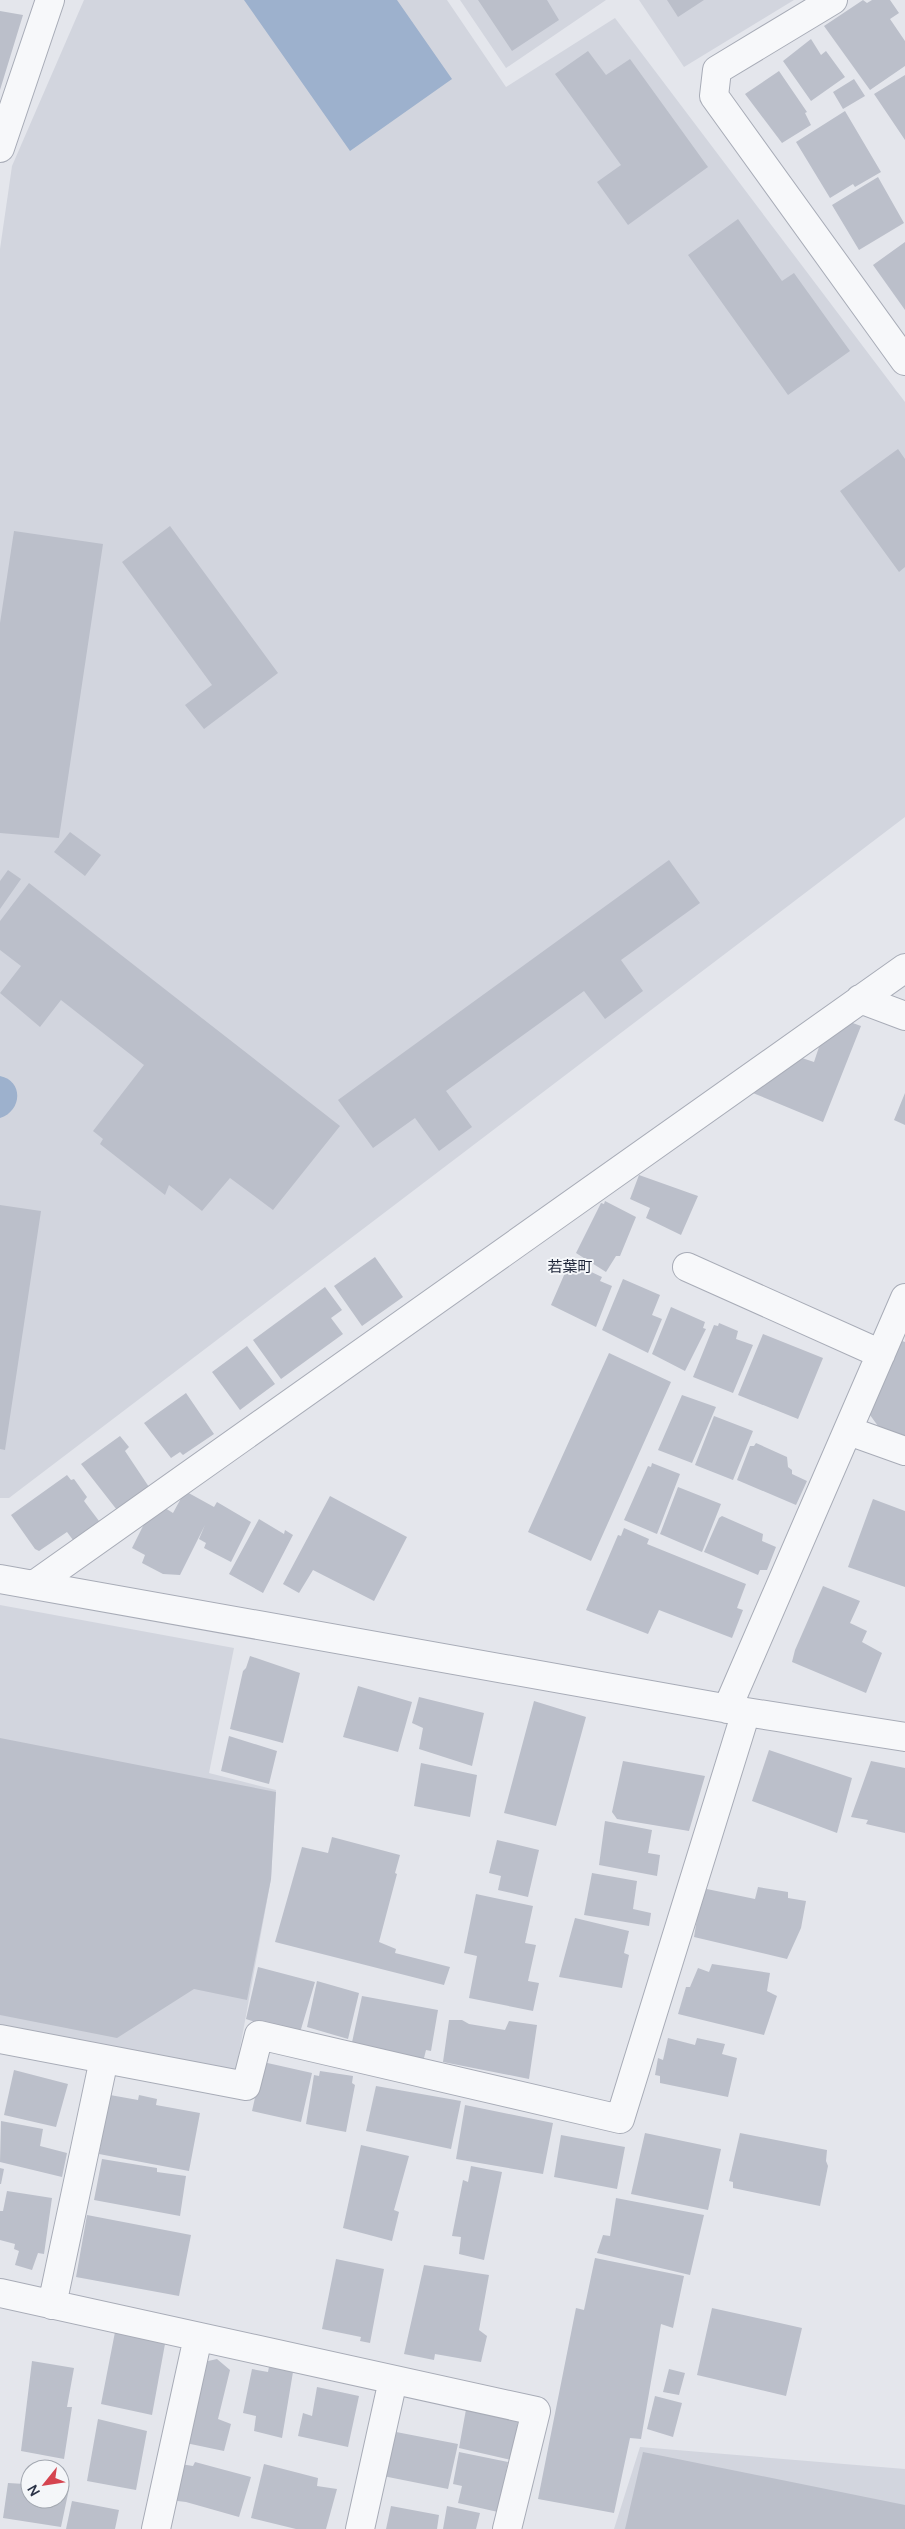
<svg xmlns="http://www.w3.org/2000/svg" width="905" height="2529" viewBox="0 0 905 2529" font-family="Manrope,'Noto Sans JP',sans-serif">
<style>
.built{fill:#d2d5de}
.water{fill:#9db1cd}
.building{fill:#bbbfca}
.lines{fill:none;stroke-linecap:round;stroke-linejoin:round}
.minor-casing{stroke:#a8acb7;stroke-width:30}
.minor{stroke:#f7f8fa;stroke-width:28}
.labels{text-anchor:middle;stroke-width:4;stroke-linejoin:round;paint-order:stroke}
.neighbourhood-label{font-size:15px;fill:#1c2337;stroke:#f4f6f9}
</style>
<rect width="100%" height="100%" fill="#e4e6ec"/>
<!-- built -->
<path class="built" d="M 84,0 L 447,0 L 506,87 L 615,18 L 905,402 L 905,817 L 9,1498 L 0,1498 L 0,249 L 12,166 Z
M 460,0 L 606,0 L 506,68 Z
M 639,0 L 794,0 L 684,67 Z
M 0,1605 L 234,1648 L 209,1773 L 276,1790 L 271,1879 L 236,2070 L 0,2027 Z
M 640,2447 L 905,2469 L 905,2529 L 614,2529 Z"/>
<!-- water -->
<path class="water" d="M 244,0 L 397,0 L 452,79 L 350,151 Z
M 0,1076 C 24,1081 22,1111 0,1118 Z"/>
<!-- building -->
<path class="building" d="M 478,0 L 547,0 L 559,20 L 512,51 Z
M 667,0 L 704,0 L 678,17 Z
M 863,0 L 867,3 L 872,0 L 890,0 L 899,13 L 890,19 L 905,41 L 905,66 L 870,90 L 824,26 Z
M 0,11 L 23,15 L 0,90 Z
M 811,39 L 821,55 L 826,51 L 845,77 L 811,101 L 783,61 Z
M 588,51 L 606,75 L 630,59 L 708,167 L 628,225 L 597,182 L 621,165 L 555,74 Z
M 779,71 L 807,112 L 805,113 L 811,125 L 782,143 L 745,94 Z
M 905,75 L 905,140 L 874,94 Z
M 854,79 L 865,96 L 843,109 L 833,92 Z
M 845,111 L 881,172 L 855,187 L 853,184 L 830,198 L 796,142 Z
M 878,177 L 904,223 L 859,250 L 832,205 Z
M 738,219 L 782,281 L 794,273 L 850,351 L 788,395 L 688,255 Z
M 905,242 L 905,310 L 873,265 Z
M 898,449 L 905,459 L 905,567 L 899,572 L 840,491 Z
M 170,526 L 278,673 L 204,729 L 185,705 L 212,685 L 122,562 Z
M 14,531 L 103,544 L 59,838 L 0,833 L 0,623 Z
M 70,832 L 101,855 L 85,876 L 54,852 Z
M 669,860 L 700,903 L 621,960 L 643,991 L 605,1019 L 584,991 L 446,1091 L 472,1127 L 439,1151 L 415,1118 L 373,1148 L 338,1100 Z
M 8,870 L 21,879 L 0,909 L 0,881 Z
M 29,883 L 340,1126 L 273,1210 L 230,1178 L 202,1211 L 169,1185 L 165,1195 L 100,1144 L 103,1139 L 93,1131 L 144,1065 L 61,1000 L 40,1027 L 0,993 L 21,966 L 0,950 L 0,921 Z
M 850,1022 L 861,1026 L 823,1122 L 748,1091 L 799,1057 L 814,1062 L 820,1044 Z
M 905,1093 L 905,1125 L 894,1120 Z
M 639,1175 L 698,1196 L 681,1235 L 646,1218 L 650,1208 L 630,1199 Z
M 605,1201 L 636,1217 L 620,1256 L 616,1256 L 606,1272 L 576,1253 L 601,1203 L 604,1204 Z
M 0,1205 L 41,1211 L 5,1450 L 0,1449 Z
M 375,1257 L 403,1297 L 362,1326 L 334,1286 Z
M 572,1263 L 602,1277 L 600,1281 L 612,1286 L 596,1327 L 551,1305 L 568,1266 L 571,1267 Z
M 623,1279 L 660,1295 L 652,1315 L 662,1319 L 648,1353 L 602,1330 Z
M 325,1287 L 342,1310 L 331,1318 L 343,1334 L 281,1379 L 253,1340 Z
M 671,1307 L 705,1322 L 703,1328 L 706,1329 L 685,1371 L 652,1354 Z
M 719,1323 L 738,1331 L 736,1339 L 753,1345 L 733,1393 L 693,1377 L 714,1325 L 718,1326 Z
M 763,1334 L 823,1358 L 798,1419 L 738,1395 Z
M 902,1341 L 905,1342 L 905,1437 L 878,1426 L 870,1415 Z
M 247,1346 L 275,1384 L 240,1410 L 212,1372 Z
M 609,1353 L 671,1382 L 591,1561 L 528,1532 Z
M 186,1393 L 214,1434 L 183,1455 L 180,1452 L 171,1458 L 144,1423 Z
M 682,1395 L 716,1407 L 692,1463 L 658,1450 Z
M 714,1416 L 753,1431 L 733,1480 L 695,1465 Z
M 120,1436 L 129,1447 L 125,1451 L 149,1487 L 117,1510 L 81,1464 Z
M 756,1443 L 787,1457 L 788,1467 L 792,1470 L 792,1474 L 807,1481 L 796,1505 L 737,1480 L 750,1446 L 754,1446 Z
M 652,1463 L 680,1474 L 657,1534 L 624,1520 L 648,1466 L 651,1467 Z
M 67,1475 L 71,1480 L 74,1479 L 87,1497 L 84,1501 L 99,1521 L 73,1540 L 67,1532 L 39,1551 L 35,1549 L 11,1515 Z
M 678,1487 L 721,1504 L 702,1552 L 660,1534 Z
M 185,1491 L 214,1507 L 217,1502 L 251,1522 L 231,1562 L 204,1548 L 206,1543 L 199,1539 L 205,1525 L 180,1575 L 163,1574 L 142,1563 L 145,1555 L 132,1548 L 146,1520 L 165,1508 L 173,1513 Z
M 330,1496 L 407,1537 L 374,1601 L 313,1570 L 299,1593 L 283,1584 Z
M 873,1499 L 905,1511 L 905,1587 L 848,1567 Z
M 722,1516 L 763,1534 L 762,1541 L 776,1547 L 767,1570 L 760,1570 L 758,1575 L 704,1552 L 719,1518 Z
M 259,1519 L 284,1534 L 285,1530 L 293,1535 L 263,1593 L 229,1574 Z
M 624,1528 L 649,1539 L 647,1544 L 746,1584 L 737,1608 L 743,1610 L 732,1638 L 659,1610 L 648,1634 L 586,1610 L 618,1535 L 621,1536 Z
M 823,1586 L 860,1601 L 850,1623 L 867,1631 L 862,1642 L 882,1653 L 866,1693 L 792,1662 L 795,1650 Z
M 250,1656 L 300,1673 L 283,1743 L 230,1729 L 243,1671 L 246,1668 Z
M 358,1686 L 412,1702 L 398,1752 L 343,1737 Z
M 419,1697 L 484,1713 L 472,1766 L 419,1749 L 423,1728 L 412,1723 Z
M 534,1701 L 586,1717 L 556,1826 L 504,1813 Z
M 229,1736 L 277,1751 L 269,1784 L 221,1771 Z
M 0,1738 L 276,1792 L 271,1879 L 247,2000 L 194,1989 L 117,2038 L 0,2015 Z
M 769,1750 L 852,1778 L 837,1833 L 752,1801 Z
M 623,1761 L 705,1776 L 689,1831 L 617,1819 L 612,1812 Z
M 871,1761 L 905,1768 L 905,1833 L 866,1824 L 868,1820 L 851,1817 Z
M 421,1763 L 477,1775 L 470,1817 L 414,1806 Z
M 605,1821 L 652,1830 L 648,1853 L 660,1855 L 657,1876 L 599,1865 Z
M 332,1837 L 400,1855 L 395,1873 L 397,1874 L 379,1942 L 396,1949 L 395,1953 L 450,1967 L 444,1985 L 275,1942 L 302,1847 L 328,1853 Z
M 497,1840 L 539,1850 L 528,1897 L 498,1890 L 501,1876 L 489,1873 Z
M 592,1873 L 637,1881 L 633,1909 L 651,1913 L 649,1926 L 584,1915 Z
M 758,1887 L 788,1892 L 788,1898 L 806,1901 L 801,1928 L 787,1959 L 694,1937 L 702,1888 L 755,1899 Z
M 476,1894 L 533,1906 L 525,1943 L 536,1945 L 528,1981 L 539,1983 L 533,2011 L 469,1998 L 477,1956 L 464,1953 Z
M 575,1918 L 629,1931 L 624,1953 L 629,1955 L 622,1988 L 559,1977 Z
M 712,1964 L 770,1973 L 767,1991 L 777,1996 L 764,2035 L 678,2014 L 686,1987 L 690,1987 L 698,1968 L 709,1972 Z
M 258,1967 L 315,1982 L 299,2036 L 246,2019 Z
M 317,1981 L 359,1993 L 348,2039 L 307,2027 Z
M 362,1996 L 438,2010 L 431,2051 L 426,2050 L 423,2062 L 351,2047 Z
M 449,2020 L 462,2020 L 469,2024 L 505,2030 L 509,2021 L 537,2025 L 529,2079 L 443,2062 Z
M 668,2038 L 695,2045 L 697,2038 L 725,2044 L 722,2054 L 737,2058 L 728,2097 L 660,2083 L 660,2076 L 655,2075 L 658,2058 L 663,2060 Z
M 263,2062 L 312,2073 L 301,2122 L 252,2111 Z
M 14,2070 L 68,2084 L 56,2127 L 4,2115 Z
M 320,2071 L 353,2076 L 352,2083 L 355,2085 L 346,2132 L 306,2124 L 314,2075 L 319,2076 Z
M 376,2086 L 461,2101 L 451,2149 L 366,2131 Z
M 110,2095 L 138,2100 L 139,2095 L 157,2099 L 156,2105 L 200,2113 L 189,2171 L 99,2154 Z
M 465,2105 L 553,2123 L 543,2174 L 456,2159 Z
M 1,2121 L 43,2129 L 40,2146 L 67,2153 L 62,2177 L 0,2162 Z
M 645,2133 L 721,2149 L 708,2210 L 631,2194 Z
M 740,2133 L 827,2150 L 826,2161 L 828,2166 L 820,2206 L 733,2188 L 733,2182 L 729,2181 Z
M 561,2135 L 625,2147 L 617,2189 L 554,2177 Z
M 361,2145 L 409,2156 L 394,2210 L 399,2212 L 392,2241 L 343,2228 Z
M 102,2159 L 157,2168 L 157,2172 L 186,2176 L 180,2216 L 94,2200 Z
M 471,2166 L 502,2172 L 484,2260 L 459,2254 L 461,2237 L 452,2236 L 463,2180 L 468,2182 Z
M 0,2168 L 4,2169 L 1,2184 L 0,2184 Z
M 7,2191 L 52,2198 L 44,2254 L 38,2253 L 32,2270 L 15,2265 L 19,2251 L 14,2249 L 15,2244 L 0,2240 L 0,2211 L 3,2211 Z
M 616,2198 L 704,2215 L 690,2275 L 597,2253 L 603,2235 L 610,2236 Z
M 87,2215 L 191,2235 L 179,2296 L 76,2277 Z
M 595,2258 L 684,2276 L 673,2328 L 661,2324 L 641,2439 L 630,2438 L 614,2513 L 538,2499 L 576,2308 L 584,2310 Z
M 336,2259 L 384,2269 L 370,2343 L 360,2341 L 361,2337 L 322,2329 Z
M 424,2265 L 489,2275 L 479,2330 L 487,2336 L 481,2362 L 435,2354 L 434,2360 L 404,2354 Z
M 712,2308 L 802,2328 L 786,2396 L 697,2375 Z
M 115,2332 L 165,2344 L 152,2415 L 101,2404 Z
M 217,2359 L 230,2370 L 218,2419 L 231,2424 L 224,2451 L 181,2442 L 195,2364 Z
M 32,2361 L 74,2368 L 67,2407 L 72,2407 L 64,2459 L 21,2451 Z
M 270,2361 L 294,2366 L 282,2438 L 254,2431 L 256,2416 L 243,2413 L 252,2369 L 268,2372 Z
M 669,2369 L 685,2373 L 679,2395 L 663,2392 Z
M 317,2387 L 359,2396 L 348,2447 L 298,2436 L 303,2413 L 312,2416 Z
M 655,2396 L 682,2403 L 673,2437 L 647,2429 Z
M 467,2404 L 519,2417 L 511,2460 L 459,2448 Z
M 98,2419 L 147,2431 L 136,2490 L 87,2481 Z
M 391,2431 L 458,2444 L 448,2489 L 383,2476 Z
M 459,2452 L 508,2462 L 498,2512 L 458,2503 L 462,2486 L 453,2484 Z
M 643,2452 L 905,2505 L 905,2529 L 625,2529 Z
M 195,2462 L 251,2477 L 239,2517 L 186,2502 L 169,2500 L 174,2463 L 193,2466 Z
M 264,2464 L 318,2478 L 317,2486 L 337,2489 L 326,2529 L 296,2529 L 251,2518 Z
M 26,2480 L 30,2481 L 30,2499 L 60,2499 L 60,2487 L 69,2489 L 61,2527 L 3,2518 L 8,2483 L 25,2484 Z
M 72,2501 L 119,2510 L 115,2529 L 66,2529 Z
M 391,2506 L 439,2515 L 437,2529 L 386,2529 Z
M 447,2506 L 480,2513 L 476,2529 L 443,2529 Z"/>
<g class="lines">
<!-- minor casing -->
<g class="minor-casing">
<path id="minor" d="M 833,0 L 717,70 L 714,96 L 905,361
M 0,148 L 50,0
M 860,999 L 905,1016
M 687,1267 L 881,1354
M 849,1431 L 905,1451
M 0,1579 L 746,1712 L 905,1737
M 34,1585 L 905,968
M 727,1709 L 905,1298
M 0,2039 L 246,2086 L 259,2035 L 620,2119 L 746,1712
M 0,2293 L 536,2411 L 507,2529
M 52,2305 L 104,2059
M 156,2529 L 198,2337
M 360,2529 L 393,2380"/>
</g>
<!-- minor -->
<use href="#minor" class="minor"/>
</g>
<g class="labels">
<!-- neighbourhood labels -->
<g class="neighbourhood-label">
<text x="570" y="1272">若葉町</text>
</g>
</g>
<!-- north arrow -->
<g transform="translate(45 2484) rotate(240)"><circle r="24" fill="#f4f6f9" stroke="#a3a8b1"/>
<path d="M0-4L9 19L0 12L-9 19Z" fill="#d54450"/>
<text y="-8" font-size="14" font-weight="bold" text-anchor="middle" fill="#2a3246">N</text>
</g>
</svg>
